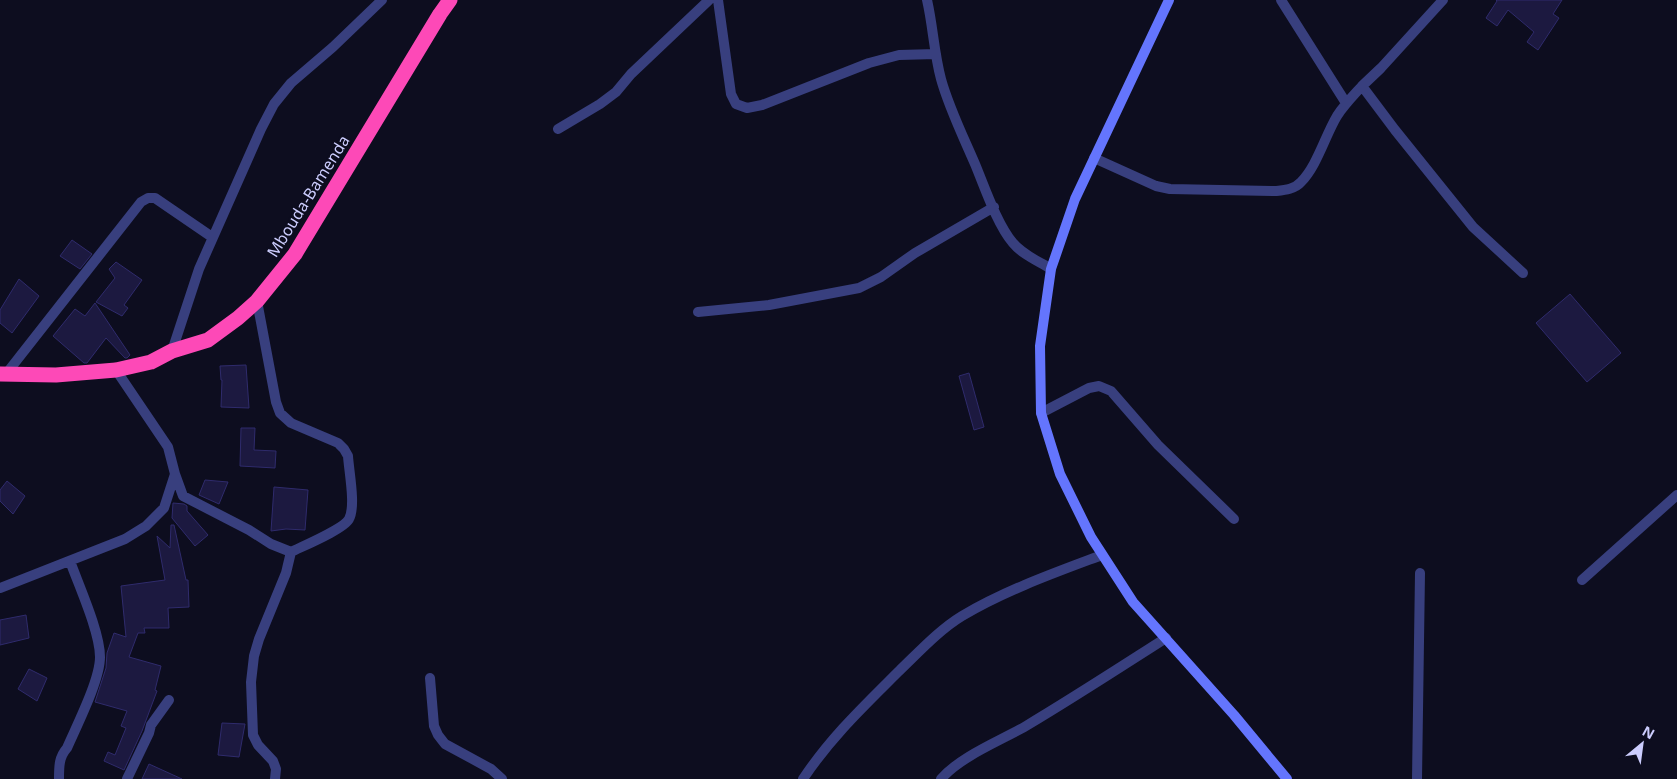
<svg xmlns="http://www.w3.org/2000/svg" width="1677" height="779" viewBox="0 0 1677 779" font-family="'Noto Sans',sans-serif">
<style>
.building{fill:#1c1940;stroke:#2f2b6c}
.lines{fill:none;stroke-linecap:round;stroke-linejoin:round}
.street{stroke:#383f7e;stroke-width:10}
.secondary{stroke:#6475fd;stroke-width:10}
.highway{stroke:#fd49b7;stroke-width:15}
.labels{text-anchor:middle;stroke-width:4;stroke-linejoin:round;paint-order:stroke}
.street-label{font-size:16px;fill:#cccdfe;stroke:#0d0d1f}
</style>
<rect width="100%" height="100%" fill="#0d0d1f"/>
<!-- building -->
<path class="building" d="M 1496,0 L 1562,0 L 1553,14 L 1559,18 L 1538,50 L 1527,42 L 1534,32 L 1508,10 L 1497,26 L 1486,18 L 1497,1 Z
M 72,240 L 92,254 L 80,269 L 60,256 Z
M 116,262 L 142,280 L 124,305 L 128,308 L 122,316 L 96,302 L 115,278 L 109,269 Z
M 19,279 L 39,296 L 12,333 L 0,323 L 0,310 Z
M 1570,294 L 1621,353 L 1587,382 L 1536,323 Z
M 95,303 L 130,355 L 127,358 L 125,358 L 106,338 L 87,363 L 84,363 L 53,336 L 75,309 L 85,316 Z
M 246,365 L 249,408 L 221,407 L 222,380 L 221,380 L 220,366 Z
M 969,373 L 984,427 L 974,430 L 959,376 Z
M 241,428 L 255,428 L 254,450 L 276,451 L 275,468 L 240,466 Z
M 205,480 L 228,482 L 219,504 L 199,495 Z
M 7,481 L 25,496 L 13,514 L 0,501 L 0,490 Z
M 274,487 L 308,490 L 305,530 L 286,529 L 271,531 Z
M 173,503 L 184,504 L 187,506 L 187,511 L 208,535 L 195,546 L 172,518 Z
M 171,525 L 174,525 L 186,580 L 188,580 L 189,607 L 168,608 L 169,628 L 144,628 L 145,633 L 138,633 L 129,657 L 161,666 L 155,690 L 157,691 L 142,731 L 124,770 L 104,761 L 108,752 L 115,755 L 126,728 L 121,726 L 127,711 L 95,702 L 106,668 L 107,653 L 114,633 L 126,637 L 121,586 L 165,580 L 157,536 L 170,548 Z
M 26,615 L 29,638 L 0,645 L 0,620 Z
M 29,669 L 47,678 L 37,701 L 18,689 Z
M 222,723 L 245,724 L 239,757 L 218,755 Z
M 149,764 L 182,779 L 142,779 Z"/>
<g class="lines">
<!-- street -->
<path class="street" d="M 718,0 L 731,94 L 736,104 L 747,108 L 762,105 L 869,63 L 899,55 L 936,54
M 927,0 C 933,26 934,53 941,79 C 949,108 963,136 975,164 C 985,188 997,224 1013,243 C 1023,255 1038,261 1051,269
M 1281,0 L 1346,103
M 1443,0 L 1381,68 L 1362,86 L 1395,130 L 1473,227 L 1523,273
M 558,129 L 600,104 L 616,92 L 631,74 L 709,0
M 1094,158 L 1156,186 L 1170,189 L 1276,191 C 1285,190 1295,189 1301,182 C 1317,166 1325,136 1337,116 C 1344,105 1353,96 1362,86
M 257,301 L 276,402 L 280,413 L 291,423 L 338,443 L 344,449 L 348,456 C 349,472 356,506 349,519 C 344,529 303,546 291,552
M 698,312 L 769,305 L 859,288 L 881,277 L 915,253 L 994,207
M 172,351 L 199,269 L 261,129 L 274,104 L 291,83 L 333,47 L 382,0
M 6,374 L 141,202 L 148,198 L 155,198 L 212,237
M 1041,413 L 1089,388 L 1099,386 L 1111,391 L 1158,445 L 1234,519
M 175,474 L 183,496 L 249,530 L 271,544 L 291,552 L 286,573 L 259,639 L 254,656 L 251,682 L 253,735 L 258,745 L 273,761 L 276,769 L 275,779
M 1582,580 L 1677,495
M 0,588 L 125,539 L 146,526 L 164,508 L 175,474 L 168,447 L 116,370
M 430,678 L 434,726 L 438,735 L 445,744 L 491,769 L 502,779
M 59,779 C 59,766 59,757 67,748 C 77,725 100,680 100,657 C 100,632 79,586 70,561
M 127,779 L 149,733 L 151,725 L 169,700
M 803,779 C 831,737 863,707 899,671 C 919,652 939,630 962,616 C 1006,590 1054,573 1102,555
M 941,779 C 961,756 1000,741 1026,726 C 1073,698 1119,668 1166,638
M 1417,779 L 1420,573"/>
<!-- secondary -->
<path class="secondary" d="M 1169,0 L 1075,199 L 1051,269 L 1040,346 L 1041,413 L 1060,474 L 1091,537 L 1133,602 L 1234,715 L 1287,779"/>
<!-- highway -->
<path class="highway" d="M 0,374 L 56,375 L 116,370 L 151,362 L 172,351 L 208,340 L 238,318 L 257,301 L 295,254 L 440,14 L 450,0"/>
</g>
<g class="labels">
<!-- street labels -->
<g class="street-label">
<text transform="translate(308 196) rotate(-58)" y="6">Mbouda-Bamenda</text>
</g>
</g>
<!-- north arrow -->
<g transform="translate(1642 744) rotate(29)" stroke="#0d0d1f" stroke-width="4" paint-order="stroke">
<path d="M0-4L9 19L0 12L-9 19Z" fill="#cccdfe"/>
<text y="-8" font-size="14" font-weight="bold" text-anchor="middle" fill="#cccdfe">N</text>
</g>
</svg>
